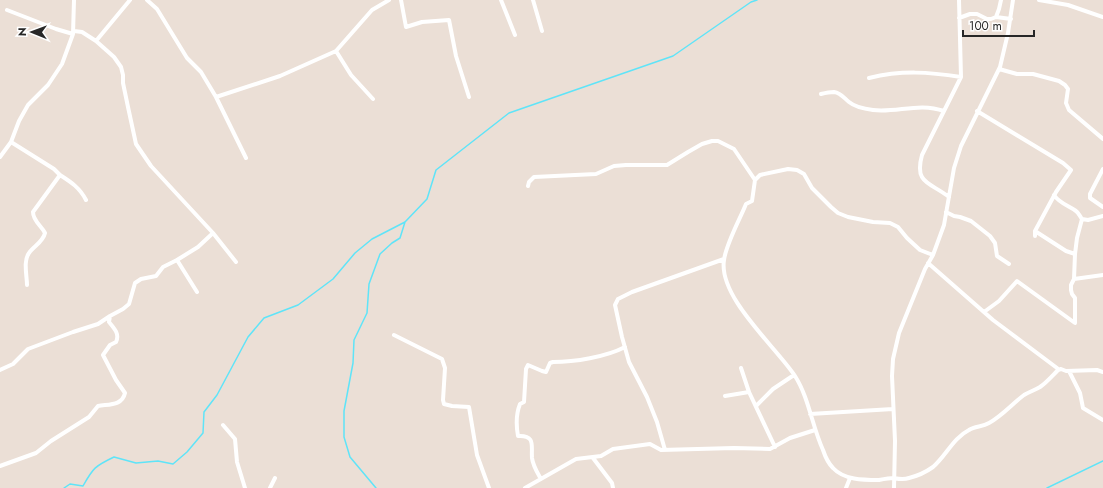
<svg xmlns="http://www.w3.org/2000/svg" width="1103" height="488" viewBox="0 0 1103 488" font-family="Jost,sans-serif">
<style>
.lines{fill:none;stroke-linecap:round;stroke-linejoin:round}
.stream{stroke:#5fe4f8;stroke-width:1.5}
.street{stroke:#fff;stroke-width:4}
</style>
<rect width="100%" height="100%" fill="#ebdfd6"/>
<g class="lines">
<!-- stream -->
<path class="stream" d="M 64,488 L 70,484 L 83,486 C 93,468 95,466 114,457 L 136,463 L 158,461 L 173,464 L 187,452 L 203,433 L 204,412 L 217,395 L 248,337 L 264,318 L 298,305 L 333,279 L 355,253 L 372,239 L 405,222 L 427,199 L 436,170 L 509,113 L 673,56 L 751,2 L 757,0
M 376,488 L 350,457 L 344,437 L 344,411 L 353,363 L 354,340 L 367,313 L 369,284 L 380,254 L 392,243 L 400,238 L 405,222
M 1047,488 L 1103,461"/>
<!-- street -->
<path class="street" d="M 130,0 L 96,41 L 114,57 L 121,67 L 123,75 L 123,83 L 128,107 L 136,144 L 151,166 L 213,233 L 236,262
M 147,0 L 157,9 L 187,58 L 201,72 L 216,97 L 246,158
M 401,0 L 406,27 L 422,22 L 449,20 L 456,56 L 469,97
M 501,0 L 515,35
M 533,0 L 542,31
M 1039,0 L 1068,5 L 1103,17
M 7,10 L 56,29 L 73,34
M 996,17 L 999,9 L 1001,0
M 959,18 L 970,14 L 977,14 L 987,19 L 991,19 L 996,17 L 1011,19
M 74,31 L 82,32 L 96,41
M 336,51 L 351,75 L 373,99
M 999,69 L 1017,74 L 1033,74 L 1059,81 L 1065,85 L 1068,89 L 1066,103 L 1069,110 L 1103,139
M 869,78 C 902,70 929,72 961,77
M 821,94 C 825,93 830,92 834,92 C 841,93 844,98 849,102 C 855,107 865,109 873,110 C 897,113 919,102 944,111
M 216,97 L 280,76 L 336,51 L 372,10 L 389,0
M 977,111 L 1063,163 L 1071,170 L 1056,192 L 1035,231 L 1035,236
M 11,142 L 54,169 L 60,175 L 33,212 C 33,221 41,225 45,233 C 43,242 34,246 29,253 C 23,261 27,276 27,285
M 0,157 L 11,142 L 19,121 L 28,105 L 48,85 L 62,64 L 73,34 L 74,0
M 1103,169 L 1090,194 L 1090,198 L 1103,207
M 60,175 C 71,182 80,188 86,200
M 528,186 L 529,182 L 534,177 L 596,174 L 614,166 L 626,165 L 667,165 L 688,152 L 702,144 L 712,141 L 718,141 L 734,149 L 755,180
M 1054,195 C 1059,203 1069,206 1076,211 C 1079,213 1080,217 1082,219 L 1077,238 L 1075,254
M 949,197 C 930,182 914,184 922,155 L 961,77 L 959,0
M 946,212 L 954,216 L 960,217 L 971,221 L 990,236 L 995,243 L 997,256 L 1009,264
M 1082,219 L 1088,220 L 1103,216
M 933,255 L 920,250 L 907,238 L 898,227 L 890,223 L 873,222 L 848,217 L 838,213 L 831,207 L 812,188 L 804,174 L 797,170 L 788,169 L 760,175 L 755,180 L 752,201 L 746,204 C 740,219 726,244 724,260 C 718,297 776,347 795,376 C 809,398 812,426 823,450 C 825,456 828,463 833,468 C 844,480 863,480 879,480 C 884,479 889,478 894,478 C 899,479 903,480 909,478 C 917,476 926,472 933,467 C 946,456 953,438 969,430 C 975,426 982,427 989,423 C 1002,416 1012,404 1024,395 C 1029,392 1035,390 1040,387 C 1047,382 1052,376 1058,370 L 1061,369 L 1066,371 L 1097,370 L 1103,372
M 177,260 L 197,292
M 928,263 L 993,320 L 1057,368 L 1058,370
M 1074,279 L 1103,275
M 984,312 L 999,301 L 1017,281 L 1075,323 L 1075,298 L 1072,294 L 1071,290 L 1071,285 L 1074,279 L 1075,254 L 1066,251 L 1035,231
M 394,335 L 442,359 L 445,368 L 443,400 L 444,404 L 452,406 L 469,407 L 477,455 L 489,488
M 0,370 L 13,364 L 28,349 L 73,332 L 98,324 L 110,316
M 1069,371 L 1080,393 L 1083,408 L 1103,420
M 749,392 L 775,447
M 725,396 L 749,392 L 741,368
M 756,406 L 773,389 L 794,375
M 810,414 L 893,409
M 223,425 L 235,439 L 237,462 L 245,488
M 665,450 L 657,422 L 647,397 L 629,362 L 622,337 L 615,305 L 618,299 L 632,292 L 724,259
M 593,458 L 612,483 L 613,488
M 0,466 L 36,453 L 51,441 L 89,417 L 98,406 C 109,404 122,406 125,393 L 116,380 L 103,355 L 110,345 L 116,342 C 120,334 114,328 109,322 L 110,316 L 123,309 L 129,304 L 135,283 L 141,279 L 156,276 L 163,267 L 177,260 L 198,247 L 213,233
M 541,479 C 537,472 533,466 532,458 C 531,446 536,435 518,436 C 516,425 516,414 520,404 L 524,402 L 526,369 L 528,365 L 542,371 L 546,372 L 550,363 L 553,362 C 574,362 606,357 625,347
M 270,488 L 275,478
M 525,488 L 576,459 L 601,456 L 613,449 L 650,444 L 661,450 L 734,448 L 770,449 L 790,438 L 815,430
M 846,488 L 850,478
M 894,488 L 895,441 L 892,376 L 893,359 L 899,333 L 925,269 L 933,255 L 944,225 L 954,168 L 961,146 L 1000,67 L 1008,33 L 1013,0"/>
</g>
<!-- north arrow -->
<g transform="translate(32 32) rotate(271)" stroke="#ffffff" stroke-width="3" paint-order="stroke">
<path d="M0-3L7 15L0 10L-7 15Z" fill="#272727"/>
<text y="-6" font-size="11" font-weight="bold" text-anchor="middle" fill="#272727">N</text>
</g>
<!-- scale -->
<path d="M963 30v6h71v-6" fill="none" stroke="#272727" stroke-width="2"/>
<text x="969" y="30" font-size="12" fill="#272727" stroke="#ffffff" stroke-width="3" paint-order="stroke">100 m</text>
</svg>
